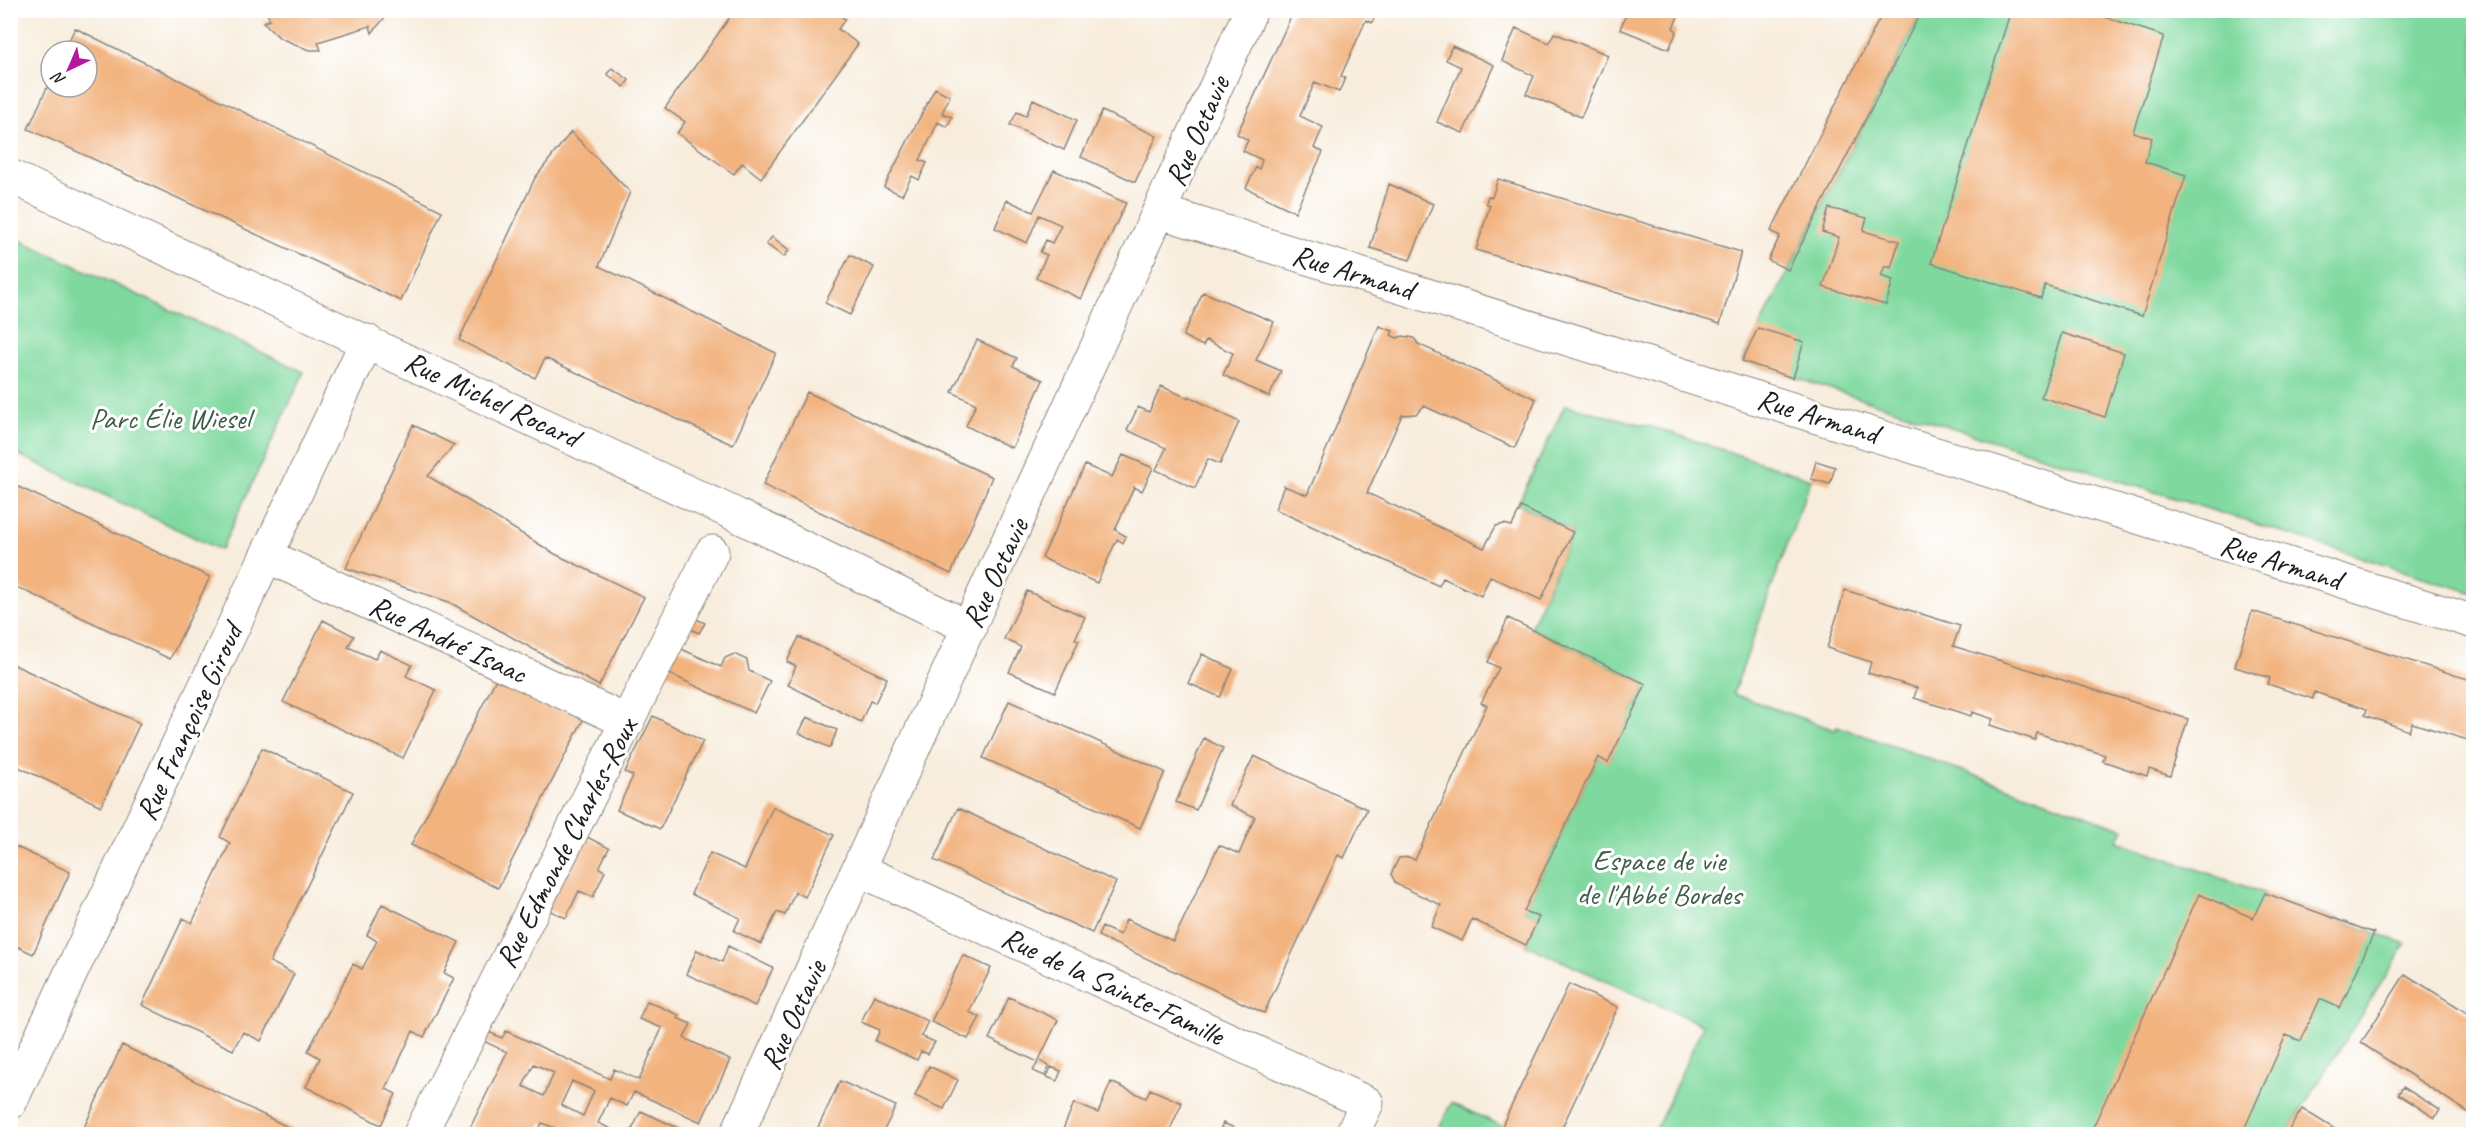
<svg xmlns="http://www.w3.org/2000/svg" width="2484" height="1145" viewBox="0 0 2484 1145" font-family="Caveat,sans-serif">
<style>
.green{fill:#7fd99f;stroke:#4e7a5e;stroke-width:1.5}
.building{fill:#f2b37f;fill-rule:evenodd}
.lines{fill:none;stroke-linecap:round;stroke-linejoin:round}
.minor-casing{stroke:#8a847c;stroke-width:35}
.minor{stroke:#fff;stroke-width:33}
.labels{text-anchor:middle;stroke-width:6;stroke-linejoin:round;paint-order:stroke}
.street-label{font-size:30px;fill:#1c1c1c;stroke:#fff}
.park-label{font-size:30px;fill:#3f5e4a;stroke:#fff}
</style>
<rect width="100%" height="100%" fill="#fff"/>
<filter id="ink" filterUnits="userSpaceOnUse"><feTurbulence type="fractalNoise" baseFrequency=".0167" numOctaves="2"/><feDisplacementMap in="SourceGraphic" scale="12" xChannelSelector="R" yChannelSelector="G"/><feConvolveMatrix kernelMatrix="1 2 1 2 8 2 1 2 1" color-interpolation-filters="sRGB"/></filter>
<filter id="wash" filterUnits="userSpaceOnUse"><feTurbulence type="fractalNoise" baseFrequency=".008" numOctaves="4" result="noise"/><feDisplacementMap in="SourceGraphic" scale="24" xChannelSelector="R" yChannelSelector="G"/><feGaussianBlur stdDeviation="1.35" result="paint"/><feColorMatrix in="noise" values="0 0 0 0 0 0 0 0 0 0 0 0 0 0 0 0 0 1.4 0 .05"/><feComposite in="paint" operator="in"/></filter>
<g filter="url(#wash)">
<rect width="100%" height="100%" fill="#f8eddd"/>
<!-- green -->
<path class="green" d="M 1922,11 L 2473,11 L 2473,593 L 1742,361 Z
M 11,236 L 304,372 L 221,550 L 11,451 Z
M 1565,405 L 1663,430 L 1811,479 L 1733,694 L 1835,730 L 1837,726 L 2124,829 L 2118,841 L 2406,944 L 2286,1134 L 1654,1134 L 1703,1025 L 1526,945 L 1539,917 L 1524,911 L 1598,757 L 1608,762 L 1646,684 L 1530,628 L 1573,532 L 1518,504 Z
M 1451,1103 L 1520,1134 L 1436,1134 Z"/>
<g id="blocks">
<!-- building -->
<path class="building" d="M 266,10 L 391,10 L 372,33 L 370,26 L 318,42 L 321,50 L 309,50 L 280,38 L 263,22 L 270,20 Z
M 735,10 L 833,10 L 845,19 L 838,29 L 858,44 L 761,178 L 742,163 L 734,174 L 677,133 L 685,122 L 665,108 Z
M 1294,10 L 1371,10 L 1376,13 L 1372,23 L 1366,20 L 1341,76 L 1345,78 L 1339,92 L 1315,82 L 1300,116 L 1323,127 L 1314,148 L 1323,152 L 1295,212 L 1246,188 L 1256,167 L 1259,169 L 1262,160 L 1243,151 L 1248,140 L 1237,134 Z
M 1628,10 L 1681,10 L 1673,28 L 1677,31 L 1669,49 L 1620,29 Z
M 1884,10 L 1922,10 L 1788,270 L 1768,260 L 1780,236 L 1771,231 Z
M 2011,10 L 2083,10 L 2164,36 L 2133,132 L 2152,138 L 2145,162 L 2186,175 L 2142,316 L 2045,285 L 2041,298 L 1931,263 Z
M 75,28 L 442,211 L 401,301 L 28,129 L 51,79 L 51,87 L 87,87 L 87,51 L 64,51 Z
M 1516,28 L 1549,43 L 1554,33 L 1608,55 L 1581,117 L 1526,94 L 1534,76 L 1502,61 Z
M 1452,46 L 1494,65 L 1463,133 L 1437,122 L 1461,67 L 1446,60 Z
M 612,68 L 629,80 L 624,87 L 607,74 Z
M 935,88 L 950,96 L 942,113 L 952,117 L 947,127 L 938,122 L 920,160 L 927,163 L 919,180 L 912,176 L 902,195 L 884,187 Z
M 1033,99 L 1077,120 L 1064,150 L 1010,125 L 1017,112 L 1026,116 Z
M 1102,111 L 1157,136 L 1135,182 L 1081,157 Z
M 571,132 L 630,192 L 599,266 L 776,353 L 733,445 L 545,358 L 535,378 L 459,340 L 535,178 Z
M 1054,170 L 1126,203 L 1081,299 L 1036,278 L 1047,255 L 1040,252 L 1046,240 L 1052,243 L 1061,225 L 1039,215 L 1027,243 L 995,228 L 1007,200 L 1033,212 Z
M 1498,179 L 1741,252 L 1720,324 L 1476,250 L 1490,205 L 1486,203 L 1488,196 L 1492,197 Z
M 1389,184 L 1433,204 L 1410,260 L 1370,248 Z
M 1829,208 L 1867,218 L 1863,231 L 1899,241 L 1891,268 L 1885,266 L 1881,276 L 1893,280 L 1886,305 L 1823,287 L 1839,237 L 1822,232 Z
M 772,237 L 789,250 L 784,257 L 766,244 Z
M 850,255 L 874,267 L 850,315 L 825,303 Z
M 1203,292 L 1274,322 L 1256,360 L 1281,371 L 1269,397 L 1223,375 L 1233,353 L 1206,340 L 1203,346 L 1183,336 Z
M 1379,326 L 1393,331 L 1391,335 L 1397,338 L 1403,336 L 1414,338 L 1418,344 L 1536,399 L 1515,448 L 1424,406 L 1416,414 L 1402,415 L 1367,493 L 1484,548 L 1496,526 L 1504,524 L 1512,526 L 1521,507 L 1573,532 L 1541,600 L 1490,576 L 1481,596 L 1443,578 L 1439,586 L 1275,509 L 1284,486 L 1307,495 Z
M 1758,328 L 1804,342 L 1793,378 L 1742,361 Z
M 2062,333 L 2124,353 L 2105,417 L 2041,397 Z
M 977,340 L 1017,358 L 1013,366 L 1043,380 L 1012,448 L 966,426 L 976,404 L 952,392 Z
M 1161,386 L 1188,398 L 1189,396 L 1239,422 L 1220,464 L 1208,459 L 1195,488 L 1156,470 L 1166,448 L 1127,430 L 1138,407 L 1149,412 Z
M 807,392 L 992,477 L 951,574 L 763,485 Z
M 413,425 L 454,445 L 428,476 L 555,554 L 644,597 L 599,686 L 449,602 L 346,568 Z
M 1123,455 L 1153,468 L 1142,491 L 1134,487 L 1115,530 L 1126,536 L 1123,543 L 1117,539 L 1097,583 L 1042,558 L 1085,465 L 1112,477 Z
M 1816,461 L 1835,467 L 1830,484 L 1811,479 Z
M 10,483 L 210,577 L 170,659 L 10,584 Z
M 1845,590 L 1960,626 L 1953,646 L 2188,719 L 2170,776 L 2149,769 L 2147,776 L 2103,761 L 2105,755 L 2037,733 L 2035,740 L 1990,725 L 1993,719 L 1972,712 L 1971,716 L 1914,698 L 1917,688 L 1868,673 L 1871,662 L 1827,648 Z
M 1027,591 L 1085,617 L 1075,639 L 1079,640 L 1055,692 L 1009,672 L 1021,647 L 1004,639 Z
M 2252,611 L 2474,681 L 2474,742 L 2412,723 L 2409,731 L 2365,715 L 2367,709 L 2314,692 L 2313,699 L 2268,684 L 2270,678 L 2235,667 Z
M 690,616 L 705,623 L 699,633 L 684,626 Z
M 1508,618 L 1646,684 L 1608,763 L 1598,757 L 1524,911 L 1539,917 L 1526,945 L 1472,919 L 1462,941 L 1431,927 L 1441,905 L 1396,884 L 1391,874 L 1399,858 L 1409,857 L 1415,860 L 1487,705 L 1481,703 L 1499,668 L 1488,662 Z
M 323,620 L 354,636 L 348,647 L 375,659 L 380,650 L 412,665 L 406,676 L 436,690 L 403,758 L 283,702 Z
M 799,637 L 887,678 L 875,703 L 870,701 L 861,722 L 788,685 L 796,666 L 787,662 Z
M 675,646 L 721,667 L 725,658 L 734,654 L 747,660 L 749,671 L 770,681 L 754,713 L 663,671 Z
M 1202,654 L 1233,669 L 1220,697 L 1188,683 Z
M 10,663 L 140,723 L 101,806 L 10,763 Z
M 496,679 L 584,718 L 498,888 L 411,845 Z
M 1009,701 L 1165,772 L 1140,828 L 983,758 Z
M 653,716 L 703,741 L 660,829 L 617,810 L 633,776 L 625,772 Z
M 807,717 L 837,730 L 830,748 L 799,733 Z
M 1204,738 L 1223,748 L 1196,810 L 1176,802 Z
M 262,748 L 353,792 L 270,962 L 294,974 L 261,1041 L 243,1032 L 233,1050 L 142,1005 L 183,918 L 192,923 L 230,843 L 220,837 Z
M 1254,756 L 1367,809 L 1344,858 L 1338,855 L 1264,1013 L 1098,936 L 1102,927 L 1120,935 L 1126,919 L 1173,941 L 1219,845 L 1239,854 L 1255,817 L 1230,805 Z
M 773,807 L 834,835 L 805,897 L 795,892 L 785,915 L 777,912 L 761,944 L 734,931 L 740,918 L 691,894 L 710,853 L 745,869 Z
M 958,808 L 1116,882 L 1092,933 L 934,860 Z
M 581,834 L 609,848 L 599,868 L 605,871 L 593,897 L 579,891 L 566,918 L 544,908 Z
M 10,844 L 70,872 L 33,954 L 10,943 Z
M 2265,893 L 2374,933 L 2340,1008 L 2320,999 L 2301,1041 L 2286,1035 L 2242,1134 L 2090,1134 L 2199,894 L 2253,918 Z
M 382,904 L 459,942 L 444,973 L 454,978 L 424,1037 L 413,1031 L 386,1089 L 396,1094 L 381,1125 L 306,1087 L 320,1058 L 308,1051 L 353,964 L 362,969 L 377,941 L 367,935 Z
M 728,946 L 773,968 L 755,1006 L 686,974 L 697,950 L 722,962 Z
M 963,955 L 991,968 L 969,1012 L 980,1017 L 968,1039 L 931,1022 Z
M 2405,974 L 2474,1017 L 2474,1116 L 2361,1043 Z
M 1569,984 L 1618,1007 L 1559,1134 L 1520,1134 L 1502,1126 Z
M 874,995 L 928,1021 L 921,1036 L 935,1042 L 928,1054 L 921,1051 L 917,1060 L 875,1041 L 880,1030 L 861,1022 Z
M 1009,997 L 1058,1020 L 1039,1060 L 1049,1066 L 1045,1076 L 1033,1071 L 1038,1062 L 989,1039 Z
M 647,1001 L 679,1015 L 677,1018 L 691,1024 L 684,1038 L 730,1060 L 701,1122 L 634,1092 L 627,1106 L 610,1098 L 598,1123 L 622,1134 L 552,1134 L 555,1128 L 542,1123 L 537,1134 L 479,1134 L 469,1130 L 507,1052 L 479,1039 L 484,1030 L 502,1038 L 506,1031 L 610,1079 L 614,1069 L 639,1080 L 662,1028 L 639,1019 ZM 534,1064 L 554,1073 L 544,1096 L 523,1086 ZM 572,1081 L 594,1091 L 583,1116 L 561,1105 Z
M 122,1045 L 302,1134 L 81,1134 Z
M 929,1066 L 958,1080 L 944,1109 L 915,1096 Z
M 1051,1067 L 1061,1071 L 1057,1081 L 1047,1077 Z
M 840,1081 L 896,1106 L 882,1134 L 815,1134 Z
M 1111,1082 L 1146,1098 L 1150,1089 L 1182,1103 L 1168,1134 L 1061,1134 L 1074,1103 L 1098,1113 Z
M 2403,1087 L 2440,1110 L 2435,1118 L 2398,1094 Z
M 2302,1109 L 2343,1134 L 2286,1134 Z
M 641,1111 L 691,1134 L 630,1134 Z
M 1223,1123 L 1249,1134 L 1218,1134 Z"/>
</g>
</g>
<g filter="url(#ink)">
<use href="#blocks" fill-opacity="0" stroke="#8a847c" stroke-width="1.5"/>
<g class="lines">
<!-- minor casing -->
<g class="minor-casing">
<path id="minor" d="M 10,176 L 726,510 L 970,628
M 1161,212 L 2474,622
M 267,556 L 628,722
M 860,870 L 1367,1103 L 1352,1134
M 10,1103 L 367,341
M 420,1134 L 712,552
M 737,1134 L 1251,10"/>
</g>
<!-- minor -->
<use href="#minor" class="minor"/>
</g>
</g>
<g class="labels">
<!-- street labels -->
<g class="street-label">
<text transform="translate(1197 131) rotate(-66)" y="10">Rue Octavie</text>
<text transform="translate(1353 272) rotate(17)" y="10">Rue Armand</text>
<text transform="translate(492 399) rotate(25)" y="10">Rue Michel Rocard</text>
<text transform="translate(1818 416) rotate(17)" y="10">Rue Armand</text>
<text transform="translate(2281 562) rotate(17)" y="10">Rue Armand</text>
<text transform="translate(995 573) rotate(-65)" y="10">Rue Octavie</text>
<text transform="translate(448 639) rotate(25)" y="10">Rue André Isaac</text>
<text transform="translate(189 722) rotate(-65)" y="10">Rue Françoise Giroud</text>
<text transform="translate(566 843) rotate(-63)" y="10">Rue Edmonde Charles-Roux</text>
<text transform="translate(1113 986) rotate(25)" y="10">Rue de la Sainte-Famille</text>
<text transform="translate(793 1015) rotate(-65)" y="10">Rue Octavie</text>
</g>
<!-- park labels -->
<g class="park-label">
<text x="170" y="428">Parc Élie Wiesel</text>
<text x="1659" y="870">Espace de vie<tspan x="1659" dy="34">de l'Abbé Bordes</tspan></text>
</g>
</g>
<!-- margin -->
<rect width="2484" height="1145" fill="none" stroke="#fff" stroke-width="36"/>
<!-- north arrow -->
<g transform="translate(69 69) rotate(224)"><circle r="28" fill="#ffffff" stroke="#a4a4a4" stroke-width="1.5"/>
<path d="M0-4.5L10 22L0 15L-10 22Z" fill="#b5179e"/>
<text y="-9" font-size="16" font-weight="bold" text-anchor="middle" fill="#1c1c1c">N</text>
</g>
</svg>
